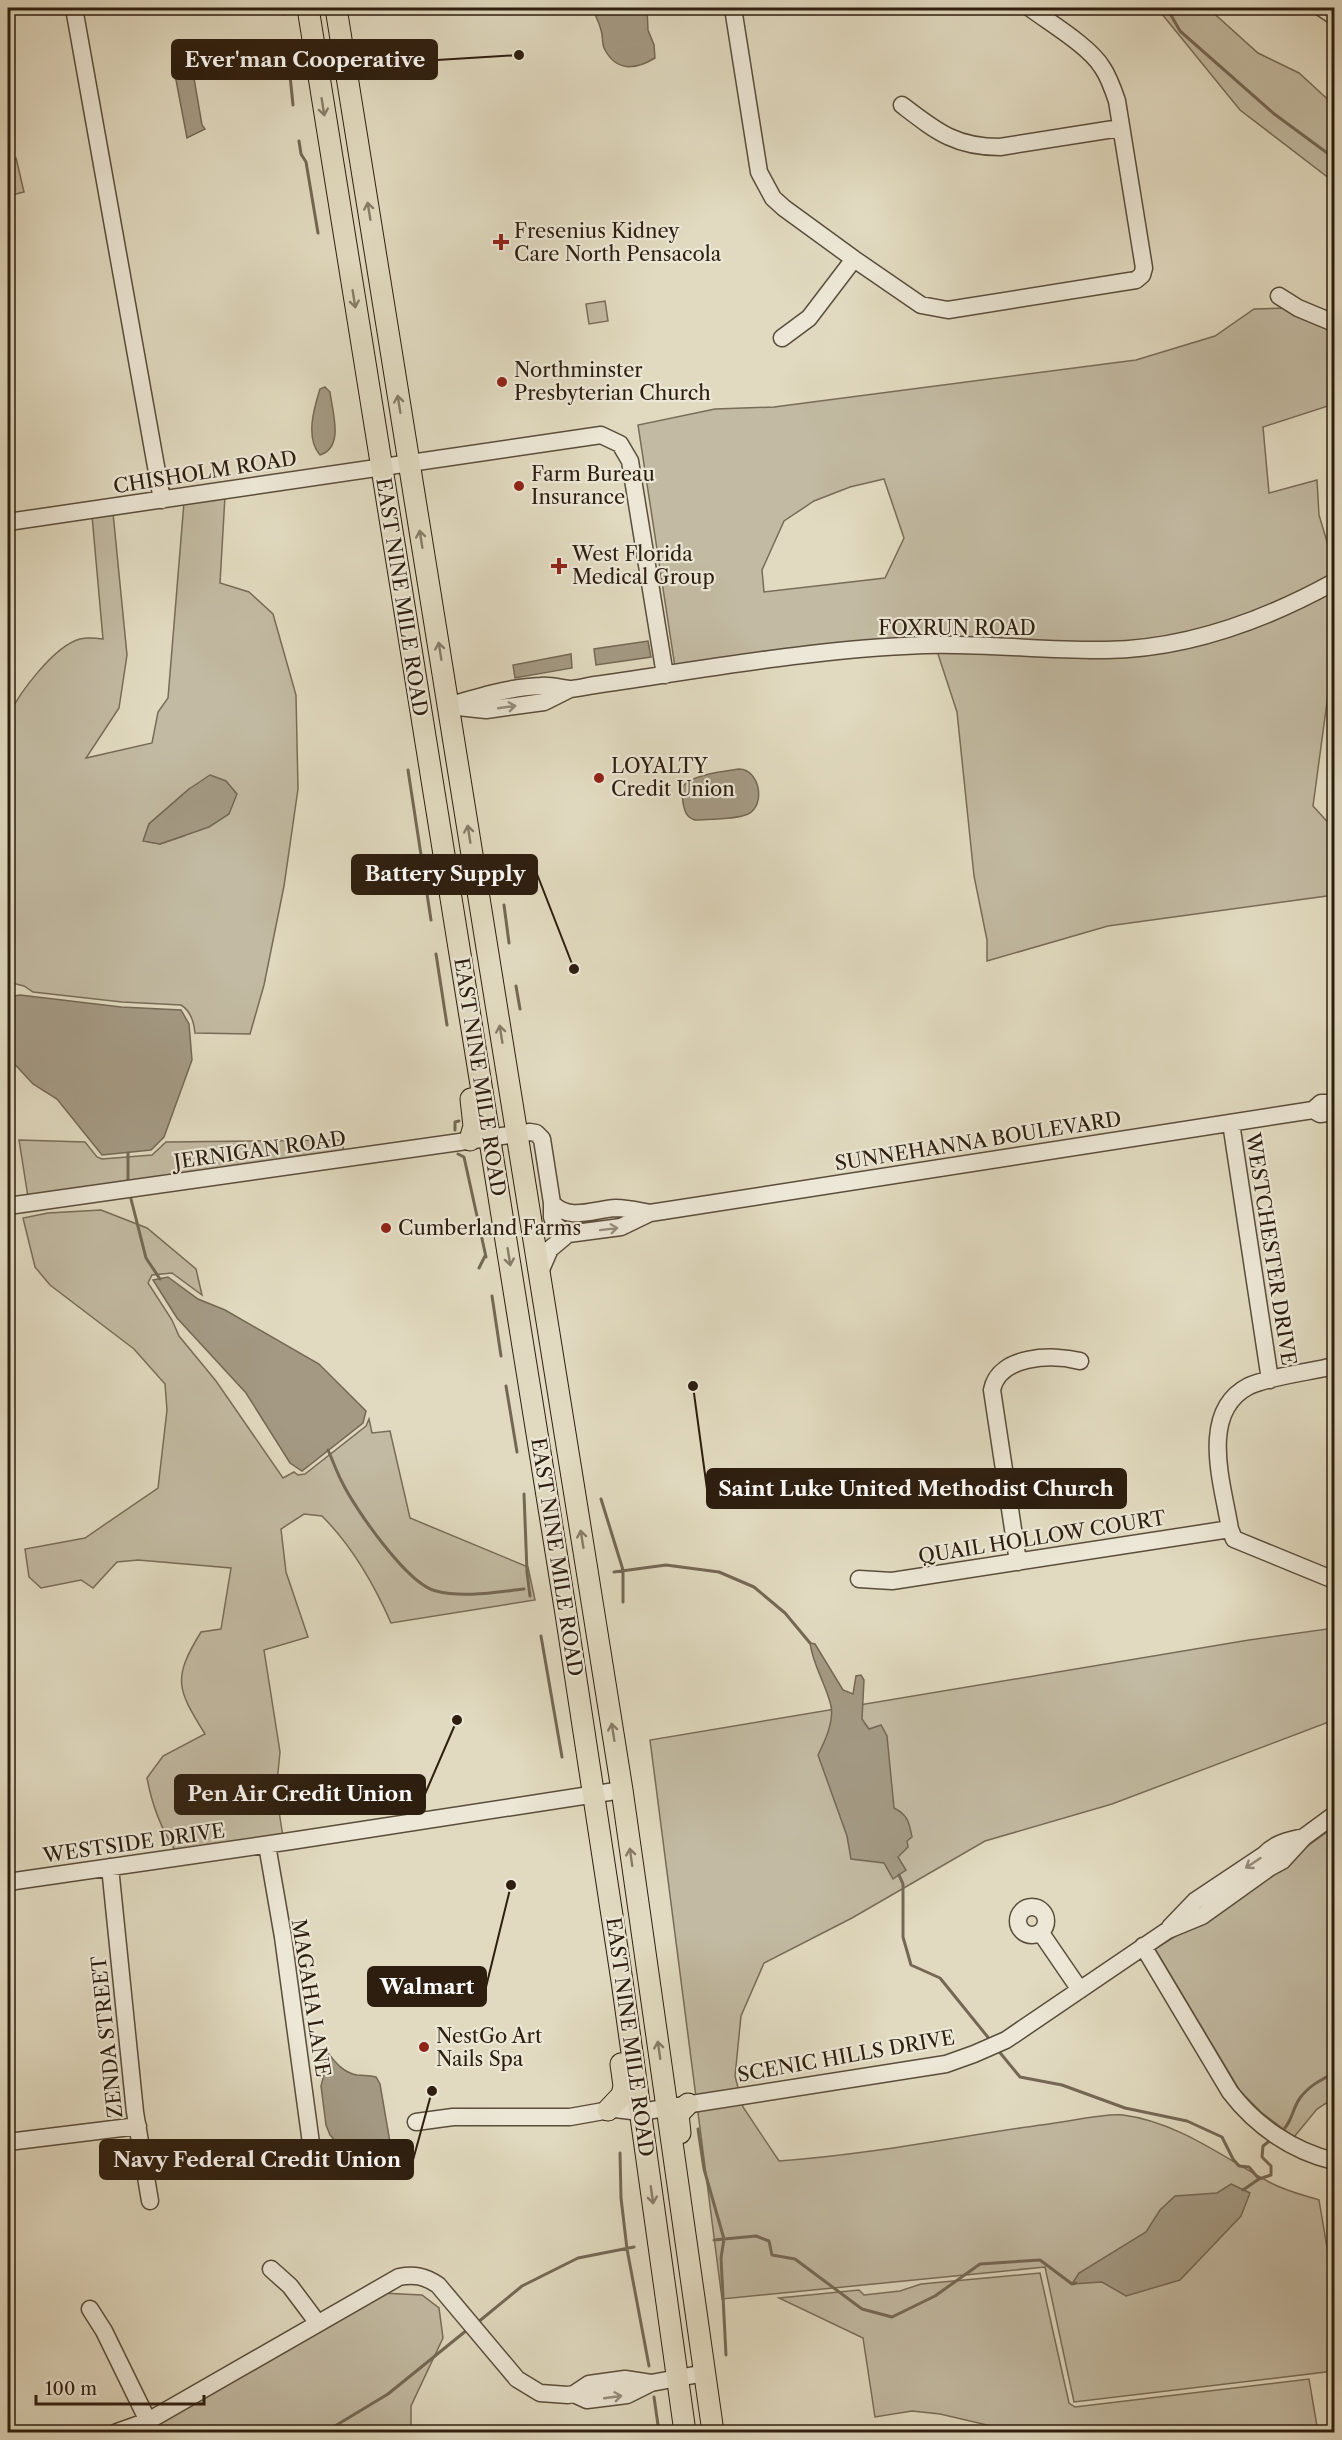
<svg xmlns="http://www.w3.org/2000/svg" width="1342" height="2440" viewBox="0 0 1342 2440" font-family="'Libre Caslon Text',serif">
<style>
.green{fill:#c2baa2;stroke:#786c58;stroke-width:1.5;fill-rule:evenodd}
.water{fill:#a49a84;stroke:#746855;stroke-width:1.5}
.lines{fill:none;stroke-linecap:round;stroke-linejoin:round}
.stream{stroke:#746855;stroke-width:3}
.minor-casing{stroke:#5a4d3b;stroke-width:19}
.major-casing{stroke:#2d1e0f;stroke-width:23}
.minor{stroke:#ece7d6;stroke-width:16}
.major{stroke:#e1dac0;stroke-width:21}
.oneway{stroke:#877c68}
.oneway2{stroke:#968d7c}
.poi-dot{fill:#8f2418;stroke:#ece7d6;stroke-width:2}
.labels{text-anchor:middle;stroke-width:4.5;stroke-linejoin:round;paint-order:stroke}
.poi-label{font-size:20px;fill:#2d1e0f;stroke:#ece7d6;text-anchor:start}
.street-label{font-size:20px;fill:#2d1e0f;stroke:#ece7d6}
.leader{fill:none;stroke:#2d1e0f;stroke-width:2}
.callout-dot{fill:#2d1e0f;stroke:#ece7d6;stroke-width:2}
.callout{fill:#2d1e0f;stroke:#2d1e0f;stroke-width:2}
.callout-label{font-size:21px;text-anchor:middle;font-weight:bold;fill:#fff}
</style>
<rect width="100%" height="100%" fill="#e1dac0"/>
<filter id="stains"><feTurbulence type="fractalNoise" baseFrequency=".00333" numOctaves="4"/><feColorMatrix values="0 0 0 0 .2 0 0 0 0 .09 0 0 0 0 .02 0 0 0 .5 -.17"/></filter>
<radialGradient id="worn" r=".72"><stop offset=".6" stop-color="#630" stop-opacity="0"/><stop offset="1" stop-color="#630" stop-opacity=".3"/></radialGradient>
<!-- green -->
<path class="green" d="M 1157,8 L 1208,8 L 1258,53 L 1299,73 L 1334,105 L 1334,182 L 1240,110 Z
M 16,158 L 24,192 L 8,196 L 8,159 Z
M 605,301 L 608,321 L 589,324 L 586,304 Z
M 1286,308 L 1334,329 L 1334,404 L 1263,427 L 1269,493 L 1317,480 L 1319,515 L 1334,565 L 1334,576 L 1302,593 L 1206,629 L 1148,640 L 675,667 L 638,425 L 715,409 L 774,407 L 1136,360 L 1215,336 L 1254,309 ZM 884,479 L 904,538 L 885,578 L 764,592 L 762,570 L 784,521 L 814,501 L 850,487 Z
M 225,496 L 220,583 L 249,592 L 273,614 L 296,695 L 298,789 L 284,886 L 264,985 L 250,1034 L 195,1033 C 194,1023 191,1011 181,1005 L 122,1002 L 33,992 L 24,986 L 8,982 L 8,716 C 20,692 54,646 80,639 C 87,637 96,638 103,639 L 92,516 L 113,513 L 127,655 L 119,708 L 86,758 L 152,743 L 158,712 L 168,698 L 184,502 ZM 189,789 L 184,836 L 160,844 L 144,841 L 149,824 Z
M 1334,589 L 1334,650 L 1313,806 L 1334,829 L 1334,895 L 1108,926 L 987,961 L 987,940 L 974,876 L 957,712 L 937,651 L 1107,656 Z
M 19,1140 L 85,1142 L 97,1157 L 102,1159 L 152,1155 L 166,1142 L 342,1140 L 344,1154 L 28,1197 Z
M 101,1210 L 147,1228 L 196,1269 L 202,1295 L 172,1273 L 152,1275 L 148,1283 L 172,1320 L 179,1336 L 216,1381 L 283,1478 L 294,1472 L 298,1475 L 305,1474 L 366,1426 L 369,1419 L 372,1433 L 390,1431 L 410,1518 L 528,1567 L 535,1600 L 391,1623 C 374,1584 352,1546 322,1516 L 304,1514 L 281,1529 L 286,1572 L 308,1637 L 264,1650 L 280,1752 L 276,1792 L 283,1837 L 175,1850 C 160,1827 152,1805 147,1778 L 163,1756 L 205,1734 C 177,1689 172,1679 201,1632 L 221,1629 L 231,1568 L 138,1560 L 117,1562 L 93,1588 L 81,1580 L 41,1588 L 29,1577 L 25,1549 L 85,1538 L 158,1488 L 167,1410 L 165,1384 L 134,1349 L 50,1285 L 35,1267 L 23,1218 L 48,1213 Z
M 1334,1628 L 1334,1720 L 1112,1804 L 985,1841 L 852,1918 L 764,1963 L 741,2016 L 735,2076 L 743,2107 L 779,2161 C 868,2155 954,2137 1041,2125 C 1062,2123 1105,2113 1123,2115 C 1178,2122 1224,2158 1271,2183 C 1286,2191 1303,2195 1319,2200 L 1329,2259 L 1334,2258 L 1334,2371 L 1074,2402 L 1045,2267 L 722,2299 L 650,1740 L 1249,1640 Z
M 1334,1827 L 1334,2098 L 1317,2109 L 1294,2137 L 1261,2112 L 1240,2091 L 1155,1949 L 1227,1904 Z
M 1040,2273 L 1069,2403 L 1075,2407 L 1309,2379 L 1318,2432 L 1082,2432 L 1051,2430 L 1017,2432 L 940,2414 L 912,2411 L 875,2417 L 863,2338 L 779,2298 L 859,2290 L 864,2295 L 900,2291 L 921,2284 Z
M 381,2293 L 422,2295 L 439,2308 L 443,2338 L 411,2406 L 411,2432 L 134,2432 Z"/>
<!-- water -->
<path class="water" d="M 593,8 L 647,8 L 648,30 L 654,45 L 655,58 C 635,70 616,72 604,48 C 602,43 603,36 601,30 C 599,22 595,16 593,8 Z
M 191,61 L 202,125 L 205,129 L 187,138 L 173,64 Z
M 325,387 L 330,392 C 332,411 345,447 320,455 C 305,438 314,408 320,389 Z
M 648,641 L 651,657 L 596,665 L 594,649 Z
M 571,654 L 572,668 L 515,678 L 513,665 Z
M 739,769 C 760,769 766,806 748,814 C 736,820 709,819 695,820 C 686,817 685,812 683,803 C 683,799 681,792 682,789 C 686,775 726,771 739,769 Z
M 210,775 L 226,781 L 237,794 L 229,814 L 209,827 L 160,844 L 143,841 L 149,824 L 189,789 Z
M 20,995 L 121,1007 L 181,1010 L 189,1024 L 192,1060 L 164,1137 L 151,1150 L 102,1155 L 57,1099 L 33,1084 L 8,1057 L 8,997 Z
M 168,1277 L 198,1299 L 225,1310 L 319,1364 L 366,1411 L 363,1423 L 302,1471 L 290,1463 L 246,1393 L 177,1318 L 153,1280 Z
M 810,1643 L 815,1644 L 843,1690 L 853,1694 L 856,1676 L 861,1675 L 864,1680 L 862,1719 L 869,1729 L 881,1725 L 887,1736 L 894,1808 C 908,1815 909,1822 912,1837 L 907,1841 L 908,1847 L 898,1857 L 906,1870 L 893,1879 L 884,1863 L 851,1859 L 847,1836 L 818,1755 C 825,1741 834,1722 831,1706 C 826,1684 813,1666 810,1643 Z
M 324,2048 C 334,2060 341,2072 357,2075 C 364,2076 369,2075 376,2077 L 380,2084 L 391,2148 L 356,2152 L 341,2147 L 330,2135 L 326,2125 L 321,2086 L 326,2067 L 321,2049 Z
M 1231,2184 L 1250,2193 L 1241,2216 L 1180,2280 L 1126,2296 L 1102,2282 L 1072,2284 L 1079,2273 L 1146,2232 L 1160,2210 L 1175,2196 L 1217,2193 Z"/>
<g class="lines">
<!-- stream -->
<path class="stream" d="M 282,8 L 283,14
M 1167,8 L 1180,31 L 1273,113 L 1334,158
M 287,46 L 293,105
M 299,141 L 301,154 L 306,162 L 318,233
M 408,770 L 431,920
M 504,905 L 509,943
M 436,954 L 447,1025
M 516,986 L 520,1009
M 455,1130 L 455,1122 L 459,1121
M 458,1154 L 464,1157 L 486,1257
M 128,1179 L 128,1153
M 131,1199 L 146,1258 L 160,1279
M 479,1268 L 485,1256
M 492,1296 L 501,1356
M 506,1386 L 517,1452
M 328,1450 C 333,1461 337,1473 343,1484 C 356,1510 408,1585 436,1591 C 463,1598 496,1592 524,1589
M 524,1494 L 527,1572 L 530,1596
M 601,1499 L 623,1570 L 623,1602
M 614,1572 L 666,1565 L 719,1572 L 754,1587 L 785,1613 L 810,1643
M 541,1636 L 562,1757
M 899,1875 L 903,1884 L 903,1937 L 911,1965 L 940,1978 L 991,2041
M 997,2049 L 1020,2077 L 1062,2085 L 1125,2108 L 1187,2121 L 1222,2137 L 1233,2159 L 1239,2166 L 1249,2167 L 1259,2179
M 698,2129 L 704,2169 L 724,2239 L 721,2258 L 726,2355
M 1281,2132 C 1292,2123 1292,2109 1300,2098 C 1308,2087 1322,2078 1334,2074
M 620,2153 L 621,2198 L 627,2249 L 649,2366
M 1243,2190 L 1259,2179 L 1271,2175 L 1271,2166 L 1262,2157 L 1263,2146 L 1272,2139
M 714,2240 L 756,2236 L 769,2241 L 772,2255 L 795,2259 L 862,2309 L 892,2317 L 935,2296 L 980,2264 L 1040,2260 L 1072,2284 L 1076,2283
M 477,2323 L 522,2286 L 578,2258 L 634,2247
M 654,2397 L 659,2432
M 325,2432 L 388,2394 L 467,2330"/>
<!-- minor casing -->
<g class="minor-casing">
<path id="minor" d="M 74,8 L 162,500
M 733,8 L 759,172 L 773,198 L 784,208 L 854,259 L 921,305 L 948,310 L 1136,280 L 1142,275 L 1144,268 L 1117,101 C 1113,89 1109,77 1102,67 C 1089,46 1050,23 1030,8
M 1322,8 L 1334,16
M 902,105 C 936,131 955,147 1000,147 L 1120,128
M 1279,296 L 1298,308 L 1334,323
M 782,338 L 809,318 L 854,259
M 8,522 L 601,435 L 620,444 L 630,461 L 665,675
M 448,706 C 478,697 510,687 541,686 C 550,685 560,688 569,689 C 577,689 587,686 595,685 C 705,669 814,649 924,645 C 985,643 1045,651 1106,650 C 1185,649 1265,620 1334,582
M 458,707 L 486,710 L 544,702 L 570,689
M 1334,1103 L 1321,1103 L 1313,1110 L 1320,1114 L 1334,1112
M 1231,1123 L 1270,1380
M 552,1203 C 569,1222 594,1209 616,1208 C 627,1208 639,1211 650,1213
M 8,1206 L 530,1132 L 536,1133 L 542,1139 L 552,1203 L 552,1217 L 555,1225 L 568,1234 L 621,1227 L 650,1213 L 1313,1110
M 539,1274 L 550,1249 L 568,1234
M 1334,1366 C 1310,1372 1271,1376 1249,1386 C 1198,1412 1223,1485 1230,1529 L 1234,1539 L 1334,1580
M 1018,1562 L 992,1390 C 999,1355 1052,1354 1080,1361
M 859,1579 L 892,1581 L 1230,1529
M 267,1845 L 283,1937 L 313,2158
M 110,1867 L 135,2112 L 150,2201
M 8,1882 L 291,1841 L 622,1790
M1018 1921a14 14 0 1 1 28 0a14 14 0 1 1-28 0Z
M 1170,1927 L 1195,1901 L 1264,1855 C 1275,1843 1289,1840 1304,1837
M 1041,1933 L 1080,1990
M 1143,1946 L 1230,2092 C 1256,2126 1292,2151 1334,2161
M 416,2122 L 453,2117 L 570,2117 L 615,2109 L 640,2112 L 946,2064 L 974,2054 L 1006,2040 L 1168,1930 L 1202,1916 L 1269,1868 L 1282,1861 L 1304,1837 L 1334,1815
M 8,2142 L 138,2126
M 271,2269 L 290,2286 L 317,2322
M 90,2309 L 104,2331 L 148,2421
M 574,2394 L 587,2400 L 627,2395 L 651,2383 L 705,2373
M 117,2432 L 148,2421 L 399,2277 C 414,2274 425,2276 438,2285 L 517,2379 L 540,2393 L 568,2395 L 574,2394 L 589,2384 L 625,2379 L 651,2383"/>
</g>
<!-- major casing -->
<g class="major-casing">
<path id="major" d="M 308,8 L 566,1614 L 622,1981 L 685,2432
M 336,8 L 586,1564 L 622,1790 L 713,2432
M 470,1140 L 474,1126 L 471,1099
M 608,2110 L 622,2095 L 624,2086 L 621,2064
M 680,2133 L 678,2114 L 688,2104"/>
</g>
<!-- minor -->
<use href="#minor" class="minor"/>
<!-- major -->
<use href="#major" class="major"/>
</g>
<!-- one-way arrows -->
<defs><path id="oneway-shaft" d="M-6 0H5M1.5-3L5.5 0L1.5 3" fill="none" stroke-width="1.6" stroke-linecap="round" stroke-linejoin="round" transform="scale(1.5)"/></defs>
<g class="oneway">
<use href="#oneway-shaft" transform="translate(323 107) rotate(81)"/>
<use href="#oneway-shaft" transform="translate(369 211) rotate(-99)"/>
<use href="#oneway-shaft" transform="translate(354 299) rotate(81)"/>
<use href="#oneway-shaft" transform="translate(399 404) rotate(-99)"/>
<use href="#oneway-shaft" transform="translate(421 539) rotate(-99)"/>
<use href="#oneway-shaft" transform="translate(440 651) rotate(-99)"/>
<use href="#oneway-shaft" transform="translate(469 834) rotate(-99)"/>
<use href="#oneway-shaft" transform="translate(501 1034) rotate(-99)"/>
<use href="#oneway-shaft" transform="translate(509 1257) rotate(81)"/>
<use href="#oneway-shaft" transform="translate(582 1539) rotate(-99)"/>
<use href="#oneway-shaft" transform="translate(613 1732) rotate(-99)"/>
<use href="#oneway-shaft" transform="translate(631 1857) rotate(-98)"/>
<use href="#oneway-shaft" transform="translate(659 2050) rotate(-98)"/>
<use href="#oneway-shaft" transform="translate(652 2195) rotate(82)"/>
</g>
<g class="oneway2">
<use href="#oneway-shaft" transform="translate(507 707) rotate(-8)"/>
<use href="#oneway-shaft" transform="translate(609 1229) rotate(-7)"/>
<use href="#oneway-shaft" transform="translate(1253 1863) rotate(146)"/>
<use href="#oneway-shaft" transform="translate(613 2397) rotate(-8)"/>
</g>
<!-- markers -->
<g class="poi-dot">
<path d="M498 233h6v6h6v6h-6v6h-6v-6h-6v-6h6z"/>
<circle cx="502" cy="382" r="6"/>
<circle cx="519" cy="486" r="6"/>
<path d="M556 557h6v6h6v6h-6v6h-6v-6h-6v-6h6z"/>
<circle cx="599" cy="778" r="6"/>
<circle cx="386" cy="1228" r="6"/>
<circle cx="424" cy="2047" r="6"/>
</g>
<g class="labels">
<!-- poi labels -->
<g class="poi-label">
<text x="514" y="238">Fresenius Kidney<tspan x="514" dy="23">Care North Pensacola</tspan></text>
<text x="514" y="377">Northminster<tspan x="514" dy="23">Presbyterian Church</tspan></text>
<text x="531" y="481">Farm Bureau<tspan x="531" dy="23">Insurance</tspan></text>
<text x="572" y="561">West Florida<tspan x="572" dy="23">Medical Group</tspan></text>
<text x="611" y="773">LOYALTY<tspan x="611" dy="23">Credit Union</tspan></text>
<text x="398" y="1235">Cumberland Farms</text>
<text x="436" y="2043">NestGo Art<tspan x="436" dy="23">Nails Spa</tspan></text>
</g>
<!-- street labels -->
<g class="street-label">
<text transform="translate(205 472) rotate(-9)" y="7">CHISHOLM ROAD</text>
<text transform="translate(402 597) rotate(81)" y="7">EAST NINE MILE ROAD</text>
<text x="957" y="635">FOXRUN ROAD</text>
<text transform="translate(480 1077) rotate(81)" y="7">EAST NINE MILE ROAD</text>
<text transform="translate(978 1141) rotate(-9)" y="7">SUNNEHANNA BOULEVARD</text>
<text transform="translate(260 1150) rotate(-8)" y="7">JERNIGAN ROAD</text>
<text transform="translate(1271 1249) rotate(81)" y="7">WESTCHESTER DRIVE</text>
<text transform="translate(1042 1537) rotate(-9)" y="7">QUAIL HOLLOW COURT</text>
<text transform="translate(557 1557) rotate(81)" y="7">EAST NINE MILE ROAD</text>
<text transform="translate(134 1843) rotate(-8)" y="7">WESTSIDE DRIVE</text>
<text transform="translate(311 1998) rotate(81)" y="7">MAGAHA LANE</text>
<text transform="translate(107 2037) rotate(-96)" y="7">ZENDA STREET</text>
<text transform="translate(630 2037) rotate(82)" y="7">EAST NINE MILE ROAD</text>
<text transform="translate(846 2056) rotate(-10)" y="7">SCENIC HILLS DRIVE</text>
</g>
</g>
<!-- callouts -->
<path class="leader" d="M519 55L437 60M574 969L537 874M693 1386L707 1489M457 1720L425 1794M511 1885L486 1987M432 2091L413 2160"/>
<g class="callout-dot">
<circle cx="519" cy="55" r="6"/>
<circle cx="574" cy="969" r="6"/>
<circle cx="693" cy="1386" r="6"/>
<circle cx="457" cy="1720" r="6"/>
<circle cx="511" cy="1885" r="6"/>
<circle cx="432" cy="2091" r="6"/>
</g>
<g class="callout">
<rect x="172" y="40" width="265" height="39" rx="6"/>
<rect x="352" y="855" width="185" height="39" rx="6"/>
<rect x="707" y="1469" width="419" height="39" rx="6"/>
<rect x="175" y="1775" width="250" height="39" rx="6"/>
<rect x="368" y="1967" width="118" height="39" rx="6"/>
<rect x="100" y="2140" width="313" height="39" rx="6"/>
</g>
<g class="callout-label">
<text x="305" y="67">Ever'man Cooperative</text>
<text x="445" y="881">Battery Supply</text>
<text x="916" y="1496">Saint Luke United Methodist Church</text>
<text x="300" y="1801">Pen Air Credit Union</text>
<text x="427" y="1994">Walmart</text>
<text x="257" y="2167">Navy Federal Credit Union</text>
</g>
<!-- margin -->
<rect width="1342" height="2440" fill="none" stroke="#e1dac0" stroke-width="30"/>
<rect x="9" y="9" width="1324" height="2422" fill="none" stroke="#2d1e0f" stroke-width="3"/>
<rect x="15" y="15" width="1312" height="2410" fill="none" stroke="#2d1e0f" stroke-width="1.5"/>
<!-- scale -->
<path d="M36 2395v9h168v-9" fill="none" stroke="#2d1e0f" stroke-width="3"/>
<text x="45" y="2395" font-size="18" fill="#2d1e0f" stroke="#ece7d6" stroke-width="4.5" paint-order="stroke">100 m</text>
<rect width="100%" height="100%" filter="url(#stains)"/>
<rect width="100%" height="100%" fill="url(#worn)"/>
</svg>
